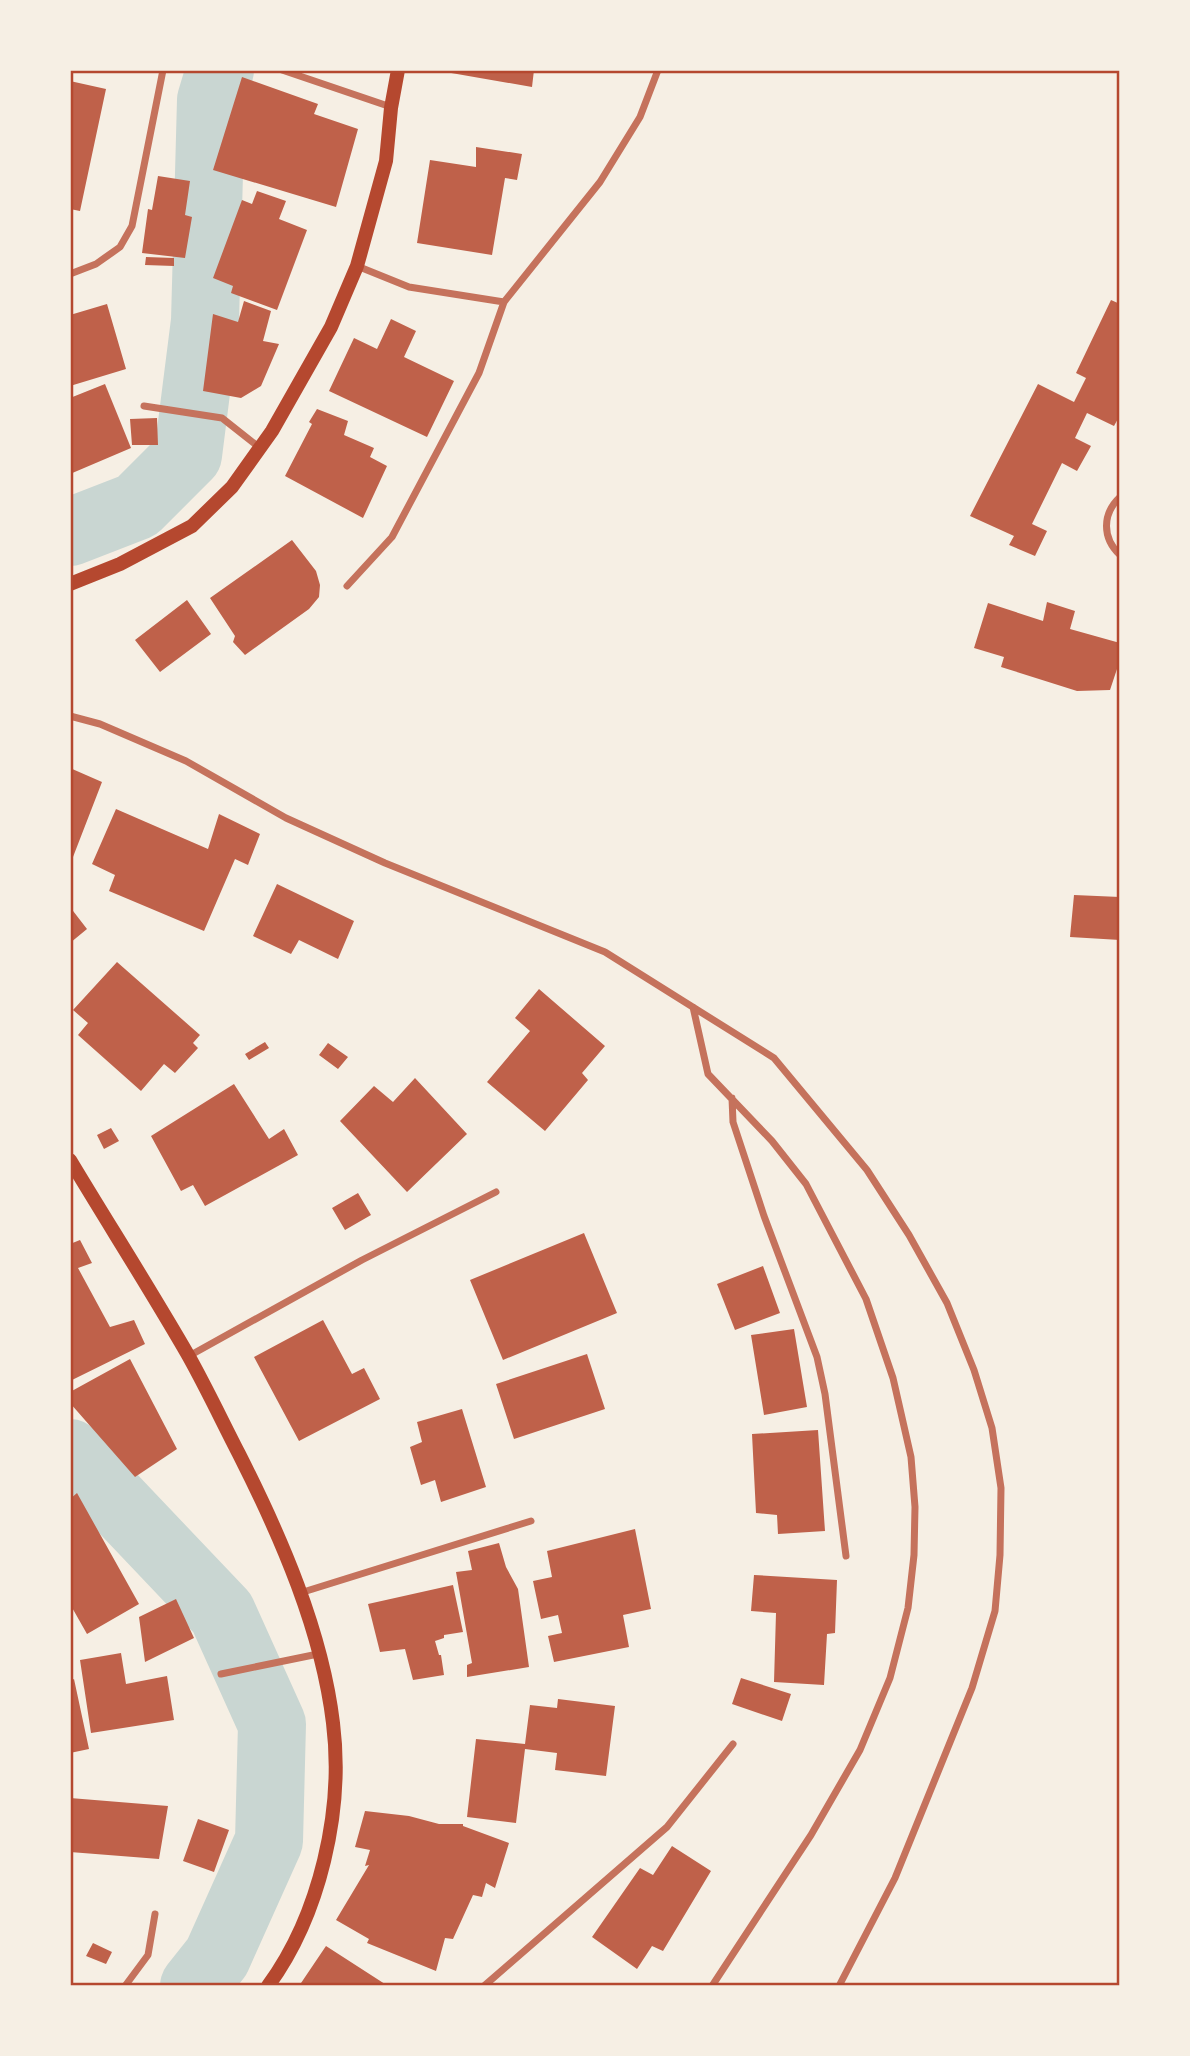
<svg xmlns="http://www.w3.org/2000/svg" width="1190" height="2056" viewBox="0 0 1190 2056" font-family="'PT Sans',sans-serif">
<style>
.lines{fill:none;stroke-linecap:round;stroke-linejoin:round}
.river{stroke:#c9d6d2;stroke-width:68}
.building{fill:#bf614a}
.minor{stroke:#c5725c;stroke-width:7}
.secondary{stroke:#b5482f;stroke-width:14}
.neatline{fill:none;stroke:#b5482f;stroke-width:2.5}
</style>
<rect width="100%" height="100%" fill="#f6efe4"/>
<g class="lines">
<!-- river -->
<path class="river" d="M 70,532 L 137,506 L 188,455 L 205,321 L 211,100 L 220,70
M 70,1453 L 222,1613 L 272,1724 L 269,1841 L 217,1957 L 194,1986"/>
</g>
<!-- building -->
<path class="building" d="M 434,70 L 534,70 L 532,87 Z
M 242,77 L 318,104 L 314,114 L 358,129 L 336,207 L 213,170 Z
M 70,81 L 106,89 L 80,211 L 70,209 Z
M 476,147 L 522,154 L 517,180 L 505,178 L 492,255 L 417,243 L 430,160 L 476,167 Z
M 158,176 L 190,181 L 185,215 L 192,217 L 185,258 L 142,253 L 148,209 L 152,210 Z
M 257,191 L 286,201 L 279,219 L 307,230 L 277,310 L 231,293 L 233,286 L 213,278 L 242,200 L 252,204 Z
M 146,257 L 174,258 L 174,266 L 145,265 Z
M 1111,300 L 1120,304 L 1120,415 L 1114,426 L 1087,413 L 1075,438 L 1091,446 L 1077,471 L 1062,463 L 1032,524 L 1047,531 L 1035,556 L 1009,545 L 1014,536 L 970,516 L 1038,384 L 1074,402 L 1086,378 L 1076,373 Z
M 244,301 L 271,311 L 263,341 L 279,344 L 261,386 L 241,398 L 203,391 L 213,314 L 238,322 Z
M 107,304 L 126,369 L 70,386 L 70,315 Z
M 391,319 L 416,331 L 404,357 L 454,381 L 427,437 L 329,391 L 354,338 L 377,349 Z
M 105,384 L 131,448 L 70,474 L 70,398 Z
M 317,409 L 348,421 L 344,435 L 374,448 L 370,457 L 387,466 L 363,518 L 285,476 L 312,424 L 309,422 Z
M 157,418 L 158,445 L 132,445 L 130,419 Z
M 292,540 L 316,571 L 320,585 L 319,597 L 309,609 L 245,655 L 233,642 L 235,636 L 210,598 Z
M 187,600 L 211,634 L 160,672 L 135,640 Z
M 1047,602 L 1075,611 L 1070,629 L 1120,643 L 1120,660 L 1110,690 L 1077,691 L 1001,667 L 1004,657 L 974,648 L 988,603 L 1043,621 Z
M 70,768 L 102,782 L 73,857 L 70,856 Z
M 116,809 L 208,849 L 219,814 L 260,834 L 248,865 L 235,859 L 204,931 L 109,891 L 115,875 L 92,864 Z
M 277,884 L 354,921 L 338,959 L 299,940 L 291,954 L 253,936 Z
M 1074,895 L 1120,897 L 1120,940 L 1070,937 Z
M 70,907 L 87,929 L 70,943 Z
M 117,962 L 200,1035 L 193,1043 L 198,1048 L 175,1073 L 164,1064 L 141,1091 L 78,1035 L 88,1023 L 73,1010 Z
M 539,989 L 605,1046 L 582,1073 L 588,1080 L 545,1131 L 487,1082 L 530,1031 L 515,1018 Z
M 265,1042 L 269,1048 L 249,1060 L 245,1054 Z
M 328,1043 L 348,1057 L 338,1069 L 319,1055 Z
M 415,1078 L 467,1134 L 407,1192 L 340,1121 L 374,1086 L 393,1102 Z
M 234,1084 L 269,1139 L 284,1129 L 298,1155 L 205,1206 L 193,1185 L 181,1191 L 151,1136 Z
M 111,1128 L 119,1141 L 104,1149 L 97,1135 Z
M 358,1193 L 371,1215 L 345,1230 L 332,1208 Z
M 584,1233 L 617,1313 L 503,1360 L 470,1280 Z
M 80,1240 L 92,1263 L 78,1268 L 110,1327 L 134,1320 L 145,1344 L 70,1381 L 70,1244 Z
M 763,1266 L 780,1313 L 735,1330 L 717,1284 Z
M 323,1320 L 352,1374 L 364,1368 L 380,1399 L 299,1441 L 254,1357 Z
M 794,1329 L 807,1407 L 764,1415 L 751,1335 Z
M 587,1354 L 605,1409 L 514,1439 L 496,1384 Z
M 130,1359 L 177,1449 L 135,1477 L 70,1403 L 70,1392 Z
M 462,1409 L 486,1487 L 441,1502 L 435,1480 L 421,1485 L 410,1447 L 422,1442 L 417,1422 Z
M 818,1430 L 825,1531 L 778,1534 L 777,1515 L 756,1513 L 752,1434 Z
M 77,1493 L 139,1604 L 87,1634 L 70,1604 L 70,1499 Z
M 635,1529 L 651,1609 L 623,1615 L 629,1647 L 554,1662 L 548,1636 L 562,1633 L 558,1615 L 541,1619 L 533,1581 L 552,1577 L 547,1551 Z
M 499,1543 L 506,1567 L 518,1589 L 529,1667 L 467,1677 L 467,1665 L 472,1663 L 456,1572 L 472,1570 L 468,1551 Z
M 754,1575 L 837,1580 L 835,1633 L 827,1634 L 824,1685 L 774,1682 L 776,1613 L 751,1611 Z
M 453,1585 L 463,1632 L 444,1635 L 444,1638 L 435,1641 L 439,1655 L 441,1655 L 444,1675 L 413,1680 L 405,1649 L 380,1652 L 368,1604 Z
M 176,1599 L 194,1638 L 145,1662 L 139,1617 Z
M 121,1653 L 126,1684 L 167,1676 L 174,1720 L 91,1733 L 80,1660 Z
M 741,1678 L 791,1694 L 782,1721 L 732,1704 Z
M 74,1679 L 89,1749 L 70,1753 L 70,1681 Z
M 558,1699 L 615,1706 L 606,1776 L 555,1770 L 557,1753 L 525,1749 L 516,1823 L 467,1817 L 476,1739 L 525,1744 L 530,1705 L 557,1708 Z
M 70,1798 L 168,1806 L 159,1859 L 70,1852 Z
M 365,1811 L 409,1816 L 439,1824 L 463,1824 L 463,1826 L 509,1843 L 495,1888 L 486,1883 L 482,1897 L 473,1895 L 453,1939 L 445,1938 L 436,1971 L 367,1943 L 369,1939 L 336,1920 L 369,1865 L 365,1866 L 370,1850 L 355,1847 Z
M 198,1819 L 229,1830 L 214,1872 L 183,1861 Z
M 672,1846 L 711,1871 L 663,1951 L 652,1946 L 637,1969 L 592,1937 L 640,1868 L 653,1875 Z
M 93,1943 L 112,1952 L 106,1964 L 86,1956 Z
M 326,1946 L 388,1986 L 299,1986 Z"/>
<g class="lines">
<!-- minor -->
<path class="minor" d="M 282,70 L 391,107
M 357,266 L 409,287 L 504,302 L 600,182 L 640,117 L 658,70
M 70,274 L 96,264 L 120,247 L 132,226 L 163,70
M 144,406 L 222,418 L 260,448
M 1120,497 C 1102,514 1102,538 1120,555
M 347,586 L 392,537 L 479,373 L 504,302
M 70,716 L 100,724 L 186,761 L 286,818 L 385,863 L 605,952 L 774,1058 L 867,1170 L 909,1235 L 947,1303 L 974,1370 L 992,1428 L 1001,1488 L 1000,1555 L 995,1611 L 972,1688 L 895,1878 L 839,1986
M 693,1007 L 708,1074 L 772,1141 L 806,1184 L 866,1299 L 893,1378 L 911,1457 L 915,1507 L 914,1555 L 908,1608 L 890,1678 L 860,1750 L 811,1835 L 712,1986
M 732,1098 L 733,1122 L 764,1216 L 817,1357 L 825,1394 L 846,1556
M 189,1356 L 362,1260 L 496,1192
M 300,1593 L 531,1521
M 221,1674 L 318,1654
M 125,1986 L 148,1955 L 155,1914
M 484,1986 L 667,1827 L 733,1744"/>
<!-- secondary -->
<path class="secondary" d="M 70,584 L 120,564 L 192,526 L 232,487 L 272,431 L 331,327 L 357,266 L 386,161 L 391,108 L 398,70
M 70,1160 C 109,1225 150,1289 188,1355 C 206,1387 222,1421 239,1454 C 281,1537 322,1631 333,1723 C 344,1810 320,1915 268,1986"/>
</g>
<!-- border -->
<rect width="1190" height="2056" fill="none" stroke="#f6efe4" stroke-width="144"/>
<rect x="72" y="72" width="1046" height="1912" class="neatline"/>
</svg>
